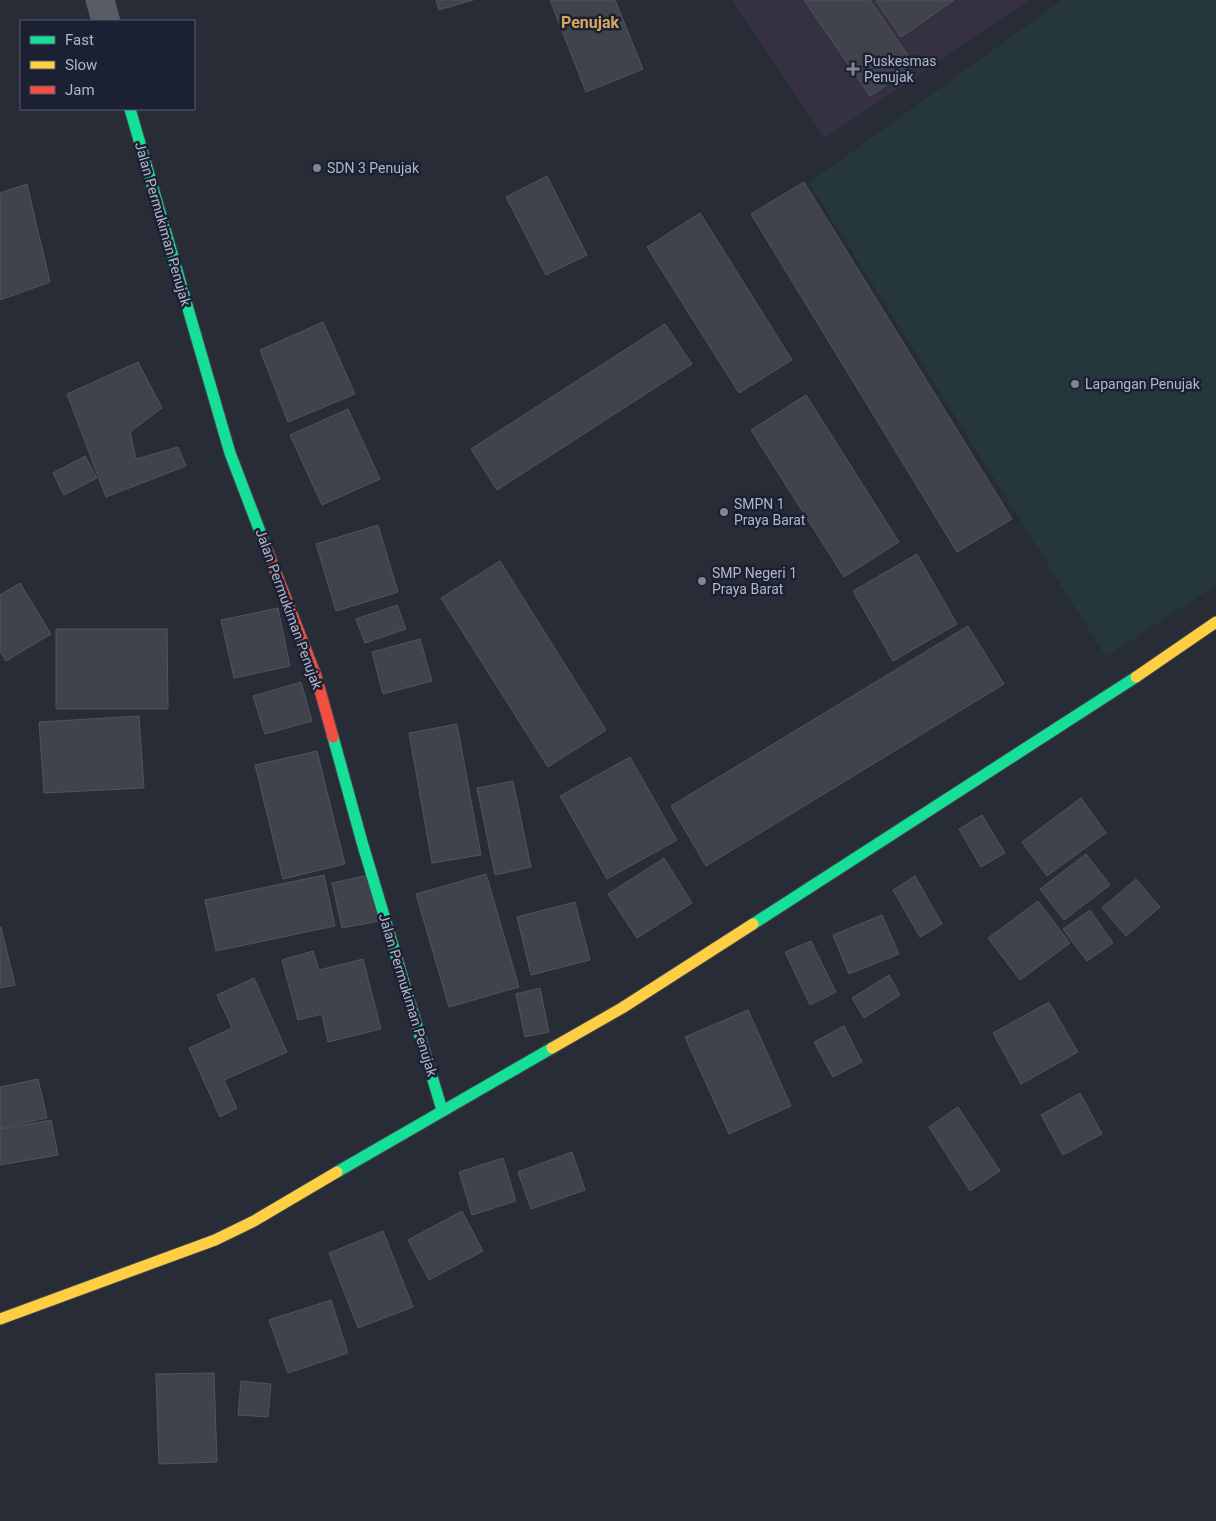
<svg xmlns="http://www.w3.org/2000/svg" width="1216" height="1521" viewBox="0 0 1216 1521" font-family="Roboto,sans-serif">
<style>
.medical{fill:#353140}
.green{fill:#25363d}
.building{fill:#40434c;stroke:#50545f}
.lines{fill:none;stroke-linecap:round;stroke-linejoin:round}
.street-casing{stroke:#444850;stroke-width:29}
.fast-casing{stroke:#444850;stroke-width:13}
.slow-casing{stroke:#444850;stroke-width:13}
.jam-casing{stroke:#444850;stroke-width:13}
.street{stroke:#585c65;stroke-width:28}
.fast{stroke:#16e098;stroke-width:11}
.slow{stroke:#ffcf43;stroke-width:11}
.jam{stroke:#f24e42;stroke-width:11}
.poi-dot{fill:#818695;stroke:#1b2132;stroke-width:2}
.labels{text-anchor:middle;stroke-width:5;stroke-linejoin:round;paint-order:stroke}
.poi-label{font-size:14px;fill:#b1b7c8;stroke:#1b2132;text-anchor:start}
.street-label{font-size:14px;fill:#b1b7c8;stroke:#1b2132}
.quarter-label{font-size:16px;font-weight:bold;fill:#d8a65d;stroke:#1b2132}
</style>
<rect width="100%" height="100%" fill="#282c37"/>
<!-- medical -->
<path class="medical" d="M 731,0 L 1030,0 L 825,138 Z"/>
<!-- green -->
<path class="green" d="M 1062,0 L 1216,0 L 1216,585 L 1106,657 L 809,183 Z"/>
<!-- building -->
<path class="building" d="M 436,0 L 473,0 L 439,10 Z
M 550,0 L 615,0 L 643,69 L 586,92 Z
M 804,0 L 870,0 L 915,66 L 870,96 Z
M 877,0 L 954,0 L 901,37 L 876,1 Z
M 547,176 L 587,255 L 546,275 L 506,197 Z
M 804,182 L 1012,519 L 957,552 L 751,214 Z
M 27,184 L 50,282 L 0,300 L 0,193 Z
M 700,213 L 792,360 L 739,393 L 647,247 Z
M 323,322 L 355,394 L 288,422 L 260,350 Z
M 665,324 L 692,364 L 497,490 L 471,449 Z
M 138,362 L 162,408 L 130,432 L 136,459 L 178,447 L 186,466 L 106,497 L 67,394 Z
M 806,395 L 899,542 L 844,577 L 751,430 Z
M 348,409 L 380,479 L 322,505 L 290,435 Z
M 85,456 L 97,478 L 64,495 L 53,473 Z
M 378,525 L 398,592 L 336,611 L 316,544 Z
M 917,554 L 957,624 L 893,661 L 853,591 Z
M 500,561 L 606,730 L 548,767 L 441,598 Z
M 20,583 L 51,634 L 6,661 L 0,651 L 0,595 Z
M 397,605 L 406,629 L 365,643 L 356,619 Z
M 278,608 L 290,666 L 234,678 L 221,620 Z
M 968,626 L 1004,684 L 706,866 L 671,806 Z
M 56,629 L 167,629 L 168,709 L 56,709 Z
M 420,639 L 432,681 L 383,694 L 372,652 Z
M 301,682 L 312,721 L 265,734 L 253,696 Z
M 139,716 L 144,788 L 44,793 L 39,722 Z
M 457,724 L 481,855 L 432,863 L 409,733 Z
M 317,751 L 345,864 L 283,879 L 255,765 Z
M 630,757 L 677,840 L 607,879 L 560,796 Z
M 513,781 L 531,867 L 495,875 L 477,788 Z
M 1081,798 L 1106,833 L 1047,876 L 1022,842 Z
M 982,815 L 1005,853 L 981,867 L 959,829 Z
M 1086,854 L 1110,885 L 1064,920 L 1040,889 Z
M 664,858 L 692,903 L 637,938 L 608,894 Z
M 486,874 L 519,987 L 449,1007 L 416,894 Z
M 324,875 L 335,926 L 216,951 L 205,900 Z
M 369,875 L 379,921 L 342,928 L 332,883 Z
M 915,876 L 942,924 L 920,937 L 893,890 Z
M 1136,879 L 1160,907 L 1126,936 L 1102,908 Z
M 1038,901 L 1070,943 L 1020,980 L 988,938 Z
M 575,902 L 590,960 L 531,975 L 517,917 Z
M 1090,910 L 1113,943 L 1087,961 L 1063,929 Z
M 882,915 L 899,954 L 849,974 L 833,935 Z
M 0,927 L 1,927 L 15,985 L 0,988 Z
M 811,941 L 836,992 L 810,1005 L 785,952 Z
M 313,951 L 319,970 L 363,959 L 381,1029 L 328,1042 L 322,1014 L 298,1020 L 282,960 Z
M 889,975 L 900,995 L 864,1018 L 852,998 Z
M 254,978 L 287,1052 L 224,1080 L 237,1108 L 220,1117 L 189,1048 L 232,1028 L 217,995 Z
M 540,988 L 549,1032 L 525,1037 L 516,994 Z
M 1049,1002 L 1078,1052 L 1021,1084 L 993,1033 Z
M 748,1010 L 791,1106 L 729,1134 L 685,1037 Z
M 844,1026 L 862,1062 L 833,1077 L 814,1042 Z
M 38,1079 L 47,1118 L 0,1128 L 0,1087 Z
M 1080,1093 L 1102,1134 L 1063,1155 L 1041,1115 Z
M 958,1107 L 1000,1171 L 970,1191 L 929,1127 Z
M 51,1120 L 58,1155 L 0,1165 L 0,1129 Z
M 572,1152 L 585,1190 L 531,1209 L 518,1172 Z
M 503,1158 L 516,1201 L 472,1215 L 459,1172 Z
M 462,1211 L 483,1251 L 429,1280 L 408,1240 Z
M 383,1231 L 413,1307 L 358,1328 L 329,1253 Z
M 331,1300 L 348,1353 L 288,1373 L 269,1320 Z
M 214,1373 L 217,1462 L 159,1464 L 156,1374 Z
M 241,1381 L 271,1384 L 268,1417 L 238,1415 Z"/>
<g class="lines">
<!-- street casing -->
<g class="street-casing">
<path id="street" d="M 100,0 L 106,21"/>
</g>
<!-- fast casing -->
<g class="fast-casing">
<path id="fast" d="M 130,109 L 230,453 L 264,542
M 333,737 L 362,842 L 442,1110
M 753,924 L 1136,677
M 337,1172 L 552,1048"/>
</g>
<!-- slow casing -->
<g class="slow-casing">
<path id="slow" d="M 1136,677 L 1216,622
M 552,1048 L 622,1008 L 753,924
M 0,1319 L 215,1240 L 254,1221 L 337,1172"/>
</g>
<!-- jam casing -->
<g class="jam-casing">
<path id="jam" d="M 264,542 L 316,676 L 333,737"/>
</g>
<!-- street -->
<use href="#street" class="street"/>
<!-- fast -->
<use href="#fast" class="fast"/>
<!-- slow -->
<use href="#slow" class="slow"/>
<!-- jam -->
<use href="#jam" class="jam"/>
</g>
<!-- markers -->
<g class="poi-dot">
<path d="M850.5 61.5h5v5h5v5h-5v5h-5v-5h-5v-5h5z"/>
<circle cx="317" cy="168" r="5"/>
<circle cx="1075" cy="384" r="5"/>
<circle cx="724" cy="512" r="5"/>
<circle cx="702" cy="581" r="5"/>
</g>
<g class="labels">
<!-- poi labels -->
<g class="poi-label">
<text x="864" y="66">Puskesmas<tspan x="864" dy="16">Penujak</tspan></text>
<text x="327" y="173">SDN 3 Penujak</text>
<text x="1085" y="389">Lapangan Penujak</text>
<text x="734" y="509">SMPN 1<tspan x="734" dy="16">Praya Barat</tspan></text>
<text x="712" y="578">SMP Negeri 1<tspan x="712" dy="16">Praya Barat</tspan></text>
</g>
<!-- street labels -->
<g class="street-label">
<text transform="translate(163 224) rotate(74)" y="5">Jalan Permukiman Penujak</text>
<text transform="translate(289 609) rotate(70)" y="5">Jalan Permukiman Penujak</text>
<text transform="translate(408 995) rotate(73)" y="5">Jalan Permukiman Penujak</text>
</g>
<!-- quarter labels -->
<g class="quarter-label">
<text x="590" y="28">Penujak</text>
</g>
</g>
<!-- legend -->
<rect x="20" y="20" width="175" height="90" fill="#1b2132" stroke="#575d6e"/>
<rect x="30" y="36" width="25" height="8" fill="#16e098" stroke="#575d6e"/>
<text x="65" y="45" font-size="15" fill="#b1b7c8">Fast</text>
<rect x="30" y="61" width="25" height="8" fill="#ffcf43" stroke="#575d6e"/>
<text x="65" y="70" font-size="15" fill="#b1b7c8">Slow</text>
<rect x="30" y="86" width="25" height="8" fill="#f24e42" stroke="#575d6e"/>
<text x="65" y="95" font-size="15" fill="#b1b7c8">Jam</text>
</svg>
